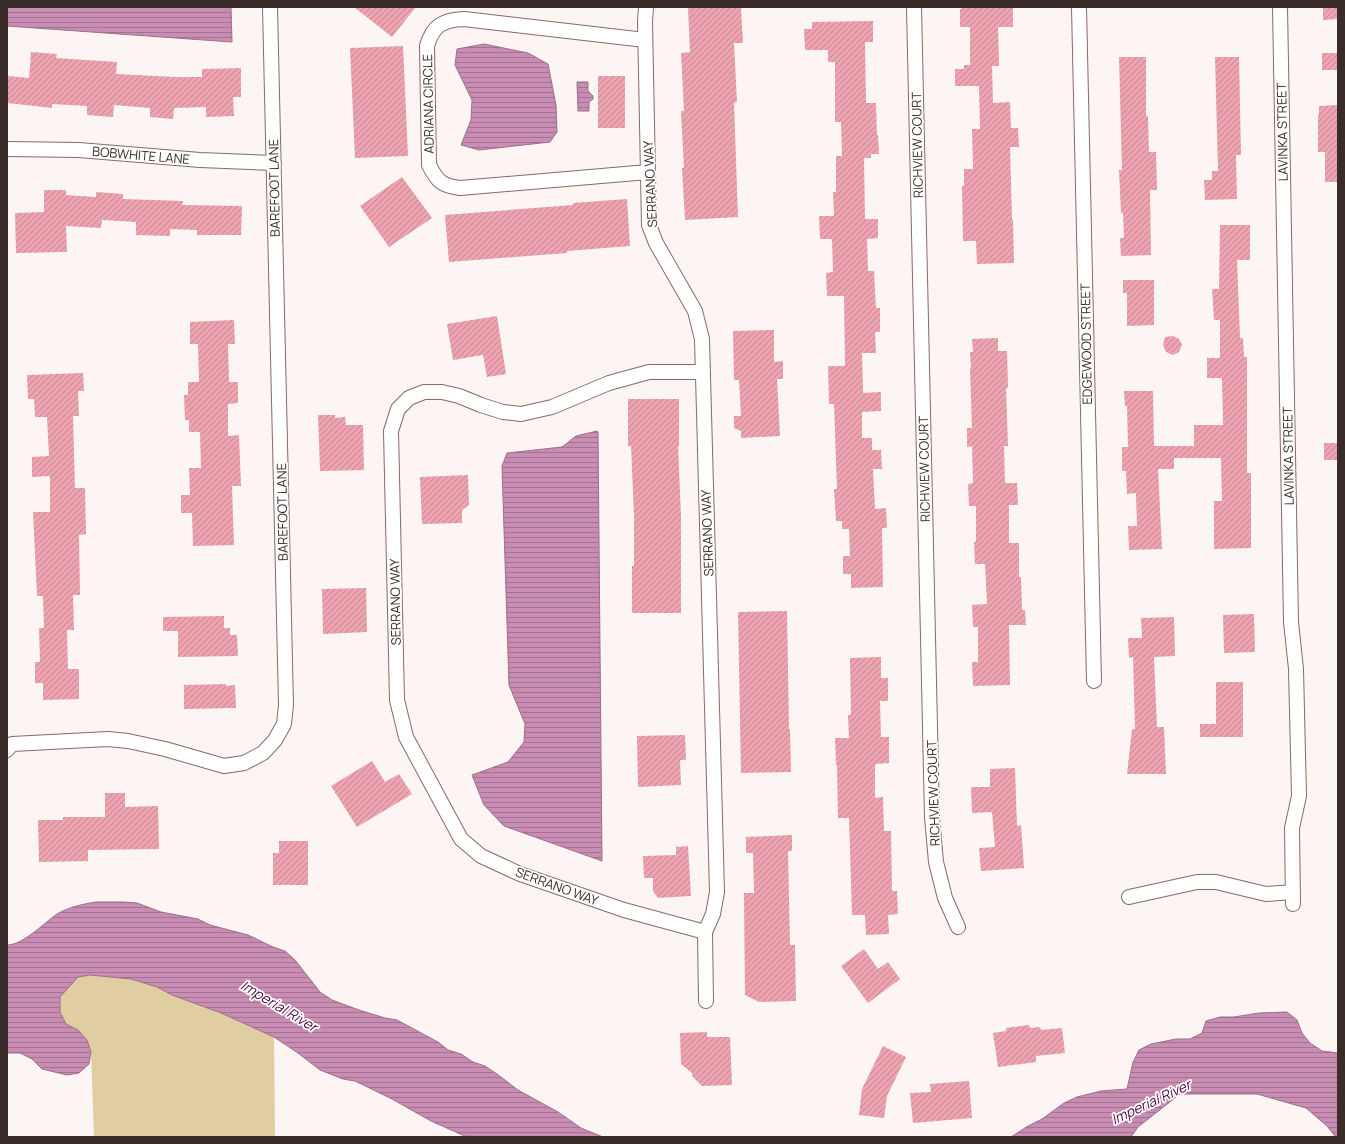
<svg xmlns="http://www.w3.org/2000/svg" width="1345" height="1144" viewBox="0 0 1345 1144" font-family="Manrope,sans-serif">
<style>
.green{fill:#e1cda2}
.water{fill:url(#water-rules);stroke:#9e6f89}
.building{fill:url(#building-hatch)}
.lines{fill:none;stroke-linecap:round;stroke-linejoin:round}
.street-casing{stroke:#886a63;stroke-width:16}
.street{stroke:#fff;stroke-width:14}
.labels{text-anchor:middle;stroke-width:3.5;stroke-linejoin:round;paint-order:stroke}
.street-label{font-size:13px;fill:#392c29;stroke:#fff}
.water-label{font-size:14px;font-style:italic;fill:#4d033b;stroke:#fff}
</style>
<defs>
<pattern id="water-rules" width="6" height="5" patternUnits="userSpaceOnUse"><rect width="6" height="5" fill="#c98cb2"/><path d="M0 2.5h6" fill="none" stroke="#a47391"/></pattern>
<pattern id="building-hatch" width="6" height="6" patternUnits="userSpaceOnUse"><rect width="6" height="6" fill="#eda3b0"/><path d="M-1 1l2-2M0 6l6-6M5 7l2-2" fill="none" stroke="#c1858f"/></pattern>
</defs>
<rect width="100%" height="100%" fill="#fcf5f3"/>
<!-- green -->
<path class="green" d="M 90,975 L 131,979 L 157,987 L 172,995 L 221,1013 L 274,1037 L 275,1137 L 94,1137 L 91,1052 L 87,1040 L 78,1030 L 66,1024 L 60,1012 L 60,997 L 68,987 L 78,977 Z"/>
<!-- water -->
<path class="water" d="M 7,7 L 231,7 L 232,42 L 7,26 Z
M 484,44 L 528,53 L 548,64 L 556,105 L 557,132 L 550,142 L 479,150 L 461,145 L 471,120 L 472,100 L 455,65 L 457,49 Z
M 577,82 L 588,82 L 588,91 L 593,96 L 593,99 L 589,102 L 589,111 L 578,111 Z
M 597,431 L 598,432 L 602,861 L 504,826 L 484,805 L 472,775 L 508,762 L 524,742 L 525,724 L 509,685 L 502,466 L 507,453 L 562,447 L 576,436 Z
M 96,902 L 124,902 L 137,903 L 161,912 L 198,919 L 210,925 L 248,935 L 273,947 L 285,951 L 295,960 L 320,992 L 332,1000 L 359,1010 L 385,1018 L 397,1020 L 438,1042 L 448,1050 L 461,1054 L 473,1062 L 485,1066 L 497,1074 L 518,1090 L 558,1112 L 581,1128 L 603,1137 L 467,1137 L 431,1121 L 392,1099 L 355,1081 L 343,1079 L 320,1070 L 298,1053 L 274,1037 L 221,1013 L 172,995 L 157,987 L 131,979 L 90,975 L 78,977 L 60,997 L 60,1012 L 66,1024 L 78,1030 L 87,1040 L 91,1052 L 89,1064 L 79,1073 L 67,1075 L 42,1069 L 32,1059 L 20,1053 L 7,1053 L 7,945 C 23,945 44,923 57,914 C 69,907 83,904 96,902 Z
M 1287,1012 L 1297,1020 L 1302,1033 L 1310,1043 L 1322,1051 L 1338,1053 L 1338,1137 L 1335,1136 L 1327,1126 L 1306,1108 L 1257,1094 L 1180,1094 L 1138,1127 L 1131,1137 L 1011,1137 L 1028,1126 L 1042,1119 L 1064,1103 L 1077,1097 L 1101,1091 L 1127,1089 L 1133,1062 L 1139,1050 L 1151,1044 L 1176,1039 L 1190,1039 L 1202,1033 L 1206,1021 L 1220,1017 L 1234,1017 L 1259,1013 Z"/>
<!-- building -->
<path class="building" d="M 354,7 L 416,7 L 392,37 Z
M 688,7 L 741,7 L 743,43 L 734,43 L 737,102 L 734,103 L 738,217 L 685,220 L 682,168 L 684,168 L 681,111 L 684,111 L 681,53 L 690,52 Z
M 962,7 L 1013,7 L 1013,27 L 998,27 L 999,66 L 992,66 L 993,103 L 1010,102 L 1011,128 L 1018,128 L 1019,147 L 1010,147 L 1012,220 L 1013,220 L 1014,263 L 977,264 L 976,241 L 963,241 L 962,186 L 964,186 L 964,169 L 973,169 L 972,129 L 980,129 L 979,86 L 955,86 L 955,69 L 964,69 L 964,65 L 970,65 L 970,27 L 960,27 L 960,9 L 962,9 Z
M 1323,7 L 1338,7 L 1338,19 L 1323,20 Z
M 873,21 L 873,42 L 865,42 L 866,103 L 876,103 L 877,135 L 878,135 L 879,154 L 871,154 L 871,158 L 864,158 L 865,219 L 878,219 L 878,238 L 867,239 L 868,271 L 874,271 L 876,308 L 880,308 L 880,332 L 875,332 L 876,353 L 862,353 L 863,393 L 881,392 L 881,411 L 862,412 L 862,438 L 872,438 L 872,450 L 881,450 L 882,469 L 873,469 L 875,509 L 886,508 L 887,528 L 882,528 L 883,587 L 851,588 L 851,574 L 843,574 L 843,556 L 850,556 L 849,529 L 842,529 L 842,521 L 836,521 L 834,489 L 837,489 L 834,404 L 829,404 L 828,366 L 845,366 L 844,296 L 827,296 L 826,273 L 833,272 L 832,239 L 820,239 L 819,216 L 834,216 L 833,192 L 836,192 L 836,156 L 842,156 L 841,122 L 835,122 L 835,62 L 828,62 L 828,50 L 805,50 L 804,29 L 812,29 L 812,22 Z
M 403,46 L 408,156 L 355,158 L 350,48 Z
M 31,52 L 57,54 L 56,58 L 117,62 L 116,74 L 175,77 L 202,77 L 202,69 L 241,68 L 241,97 L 233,97 L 234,116 L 206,117 L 206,107 L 174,108 L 173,119 L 150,117 L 150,108 L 114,105 L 113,117 L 87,115 L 87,106 L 52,104 L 52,108 L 7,103 L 7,76 L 29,78 Z
M 1322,53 L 1338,53 L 1338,70 L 1322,70 Z
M 1119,57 L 1146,57 L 1146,116 L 1148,116 L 1149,152 L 1156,152 L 1157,190 L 1150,190 L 1151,255 L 1121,256 L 1120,238 L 1124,238 L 1123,213 L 1121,213 L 1119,170 L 1122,170 Z
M 1215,57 L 1239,57 L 1241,155 L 1236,155 L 1237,199 L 1205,200 L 1204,180 L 1212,180 L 1212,171 L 1218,171 Z
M 598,76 L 625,76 L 625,128 L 598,128 Z
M 1338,105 L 1338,182 L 1325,182 L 1325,152 L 1318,152 L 1318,115 L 1319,115 L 1319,106 Z
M 402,177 L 432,218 L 389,247 L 360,206 Z
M 44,190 L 66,190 L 66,195 L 96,197 L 96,192 L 123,194 L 123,199 L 183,201 L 182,205 L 242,206 L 241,235 L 197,235 L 197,230 L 170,229 L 170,236 L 136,235 L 136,222 L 102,220 L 101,228 L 66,226 L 67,252 L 16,253 L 15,213 L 44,212 Z
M 627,199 L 630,246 L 567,251 L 567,253 L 449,262 L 445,215 L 573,205 L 573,203 Z
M 1220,225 L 1250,225 L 1250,260 L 1237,260 L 1240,338 L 1243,338 L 1244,357 L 1247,357 L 1247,473 L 1251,473 L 1251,548 L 1214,549 L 1214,501 L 1222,501 L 1221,458 L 1174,458 L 1174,469 L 1158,469 L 1162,549 L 1129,550 L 1128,526 L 1137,526 L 1136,493 L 1127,494 L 1126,471 L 1122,471 L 1122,447 L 1128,447 L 1127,406 L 1125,406 L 1124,391 L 1153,391 L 1154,446 L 1194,446 L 1194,425 L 1223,425 L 1222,378 L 1207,378 L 1207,358 L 1220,358 L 1220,320 L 1214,320 L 1212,289 L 1219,289 Z
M 1123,280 L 1154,280 L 1154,325 L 1127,326 L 1127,293 L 1123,293 Z
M 497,316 L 506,374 L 487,377 L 483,355 L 453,360 L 447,324 Z
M 234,320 L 235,344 L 228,344 L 229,382 L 238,382 L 238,403 L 228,404 L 228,436 L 239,435 L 241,486 L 232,486 L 234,545 L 193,546 L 192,513 L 181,513 L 181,495 L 190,495 L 189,468 L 201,468 L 200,432 L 189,432 L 189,420 L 185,420 L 184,395 L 188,395 L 188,382 L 199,382 L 198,344 L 190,344 L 190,322 Z
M 774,330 L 774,362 L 783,361 L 783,379 L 777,379 L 780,436 L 741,438 L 741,431 L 734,428 L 734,416 L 741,416 L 739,380 L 734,380 L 733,331 Z
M 1173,336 L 1179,339 L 1182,345 L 1179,352 L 1173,355 L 1166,352 L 1163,345 L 1165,337 Z
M 998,338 L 998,351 L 1007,351 L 1008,388 L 1006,388 L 1008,446 L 1004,446 L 1005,483 L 1017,483 L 1018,505 L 1009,505 L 1009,543 L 1019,543 L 1019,577 L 1021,577 L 1022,610 L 1025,610 L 1026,625 L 1009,625 L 1010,685 L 973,686 L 972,662 L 978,662 L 978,627 L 973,627 L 972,605 L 987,604 L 985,564 L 975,564 L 974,542 L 976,542 L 976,506 L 969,506 L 968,484 L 973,483 L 972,446 L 967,447 L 967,428 L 972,428 L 970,368 L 971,368 L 970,352 L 973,352 L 972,339 Z
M 83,373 L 84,391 L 78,391 L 79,416 L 73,416 L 75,488 L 85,488 L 86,534 L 79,535 L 80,595 L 73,595 L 74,630 L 67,630 L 68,669 L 79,669 L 79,699 L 43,700 L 43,683 L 35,683 L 35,662 L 40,662 L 39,628 L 44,628 L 43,596 L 37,596 L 33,512 L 50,512 L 50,476 L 32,477 L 32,457 L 49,456 L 47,417 L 35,417 L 34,399 L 28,399 L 27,375 Z
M 628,399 L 679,399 L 679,446 L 678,446 L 681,516 L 681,613 L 632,613 L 632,566 L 634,566 L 634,515 L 631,446 L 628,446 Z
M 318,415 L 335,415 L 335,418 L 345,417 L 346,425 L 363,425 L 364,470 L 320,471 Z
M 1324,443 L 1338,443 L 1338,460 L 1324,460 Z
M 468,475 L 469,505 L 462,510 L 462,523 L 422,524 L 420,477 Z
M 366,588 L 367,632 L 323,634 L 322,589 Z
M 787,611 L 789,729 L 790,729 L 791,772 L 741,773 L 738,612 Z
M 1254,614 L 1255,652 L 1224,653 L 1223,615 Z
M 224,616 L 224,628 L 230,628 L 230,635 L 237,635 L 238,656 L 178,657 L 178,631 L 163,631 L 163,617 Z
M 1174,617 L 1175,656 L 1154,657 L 1157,727 L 1164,727 L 1166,774 L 1127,774 L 1132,729 L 1135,729 L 1133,657 L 1129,658 L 1128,638 L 1142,638 L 1141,618 Z
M 881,657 L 881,678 L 888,678 L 888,701 L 880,701 L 881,737 L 889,737 L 889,763 L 875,764 L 875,798 L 883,797 L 884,831 L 891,831 L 892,891 L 897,891 L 898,914 L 888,915 L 889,934 L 866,935 L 865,915 L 852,915 L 849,818 L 838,818 L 837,765 L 836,765 L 835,738 L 849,738 L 848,715 L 851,715 L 850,658 Z
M 1216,682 L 1243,682 L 1243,737 L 1200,737 L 1200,724 L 1216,724 Z
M 226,684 L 226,686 L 235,685 L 236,708 L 184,709 L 184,685 Z
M 685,735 L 686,760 L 680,760 L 681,785 L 638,787 L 637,736 Z
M 372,761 L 385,782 L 399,774 L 412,794 L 357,827 L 331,786 Z
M 1015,768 L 1017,826 L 1021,825 L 1024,868 L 981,871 L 979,848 L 995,847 L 992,812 L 972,813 L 971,787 L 990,787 L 990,769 Z
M 105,793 L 125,793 L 125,807 L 158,806 L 159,849 L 88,850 L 88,861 L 39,862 L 38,820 L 63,820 L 63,817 L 105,817 Z
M 792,835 L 792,851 L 788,851 L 790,945 L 795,945 L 796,1001 L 759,1002 L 745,995 L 744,893 L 754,893 L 753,853 L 746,853 L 746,837 Z
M 279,841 L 308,841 L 308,885 L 273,885 L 273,853 L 279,853 Z
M 688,846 L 691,896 L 658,898 L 653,891 L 653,878 L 644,878 L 643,856 L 676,855 L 676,847 Z
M 864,949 L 878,969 L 888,962 L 900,979 L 868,1003 L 841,966 Z
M 1029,1025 L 1030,1028 L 1040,1027 L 1041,1030 L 1062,1028 L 1065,1053 L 1036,1056 L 1036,1062 L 998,1067 L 993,1033 L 1006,1031 L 1006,1028 Z
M 707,1032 L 707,1037 L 730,1037 L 732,1085 L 702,1086 L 692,1076 L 692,1073 L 681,1064 L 680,1033 Z
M 883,1046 L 906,1057 L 887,1096 L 884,1118 L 859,1115 L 862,1089 Z
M 969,1081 L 972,1118 L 913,1123 L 910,1093 L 931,1092 L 930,1084 Z"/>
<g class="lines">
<!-- street casing -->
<g class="street-casing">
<path id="street" d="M 646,7 L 645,22 L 649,225 L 656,243 L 695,311 L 702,339 L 717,892 L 713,914 L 705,932 L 706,1001
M 914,7 L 932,817 L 936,862 L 945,898 L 958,927
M 1079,7 L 1094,681
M 1280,7 L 1291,622 L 1296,669 L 1299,796 L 1292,828 L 1293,904
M 645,40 L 464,19 C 443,20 433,25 427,46 L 429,165 C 437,181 442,186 460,188 L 648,172
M 7,149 L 79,150 L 200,160 L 274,163
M 703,372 L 649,372 L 609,383 L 552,407 L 521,414 L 503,412 L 481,405 L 459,396 L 442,392 L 424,392 L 409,398 L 398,409 L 391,431 L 397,700 L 406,737 L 461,839 L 481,856 L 520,874 L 624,910 L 705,932
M 7,750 L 12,744 L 108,739 L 128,741 L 165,749 L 224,766 L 244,763 L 263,753 L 275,740 L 284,724 L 286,705 L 270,7
M 1129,897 L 1197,882 L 1216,882 L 1266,894 L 1293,892"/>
</g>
<!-- street -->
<use href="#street" class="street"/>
</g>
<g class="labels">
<!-- street labels -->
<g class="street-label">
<text transform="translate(428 104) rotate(-91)" y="5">ADRIANA CIRCLE</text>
<text transform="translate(1282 132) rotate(-91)" y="5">LAVINKA STREET</text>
<text transform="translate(917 145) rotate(-91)" y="5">RICHVIEW COURT</text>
<text transform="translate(141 155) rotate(5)" y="5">BOBWHITE LANE</text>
<text transform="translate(650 184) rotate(-93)" y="5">SERRANO WAY</text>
<text transform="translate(274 188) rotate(-91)" y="5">BAREFOOT LANE</text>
<text transform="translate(1086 344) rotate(-91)" y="5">EDGEWOOD STREET</text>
<text transform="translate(1288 456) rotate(-91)" y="5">LAVINKA STREET</text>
<text transform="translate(924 469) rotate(-91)" y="5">RICHVIEW COURT</text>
<text transform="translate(282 512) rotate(-91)" y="5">BAREFOOT LANE</text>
<text transform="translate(707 533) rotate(-92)" y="5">SERRANO WAY</text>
<text transform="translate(395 602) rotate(-91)" y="5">SERRANO WAY</text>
<text transform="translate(933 793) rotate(-92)" y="5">RICHVIEW COURT</text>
<text transform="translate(557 886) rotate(20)" y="5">SERRANO WAY</text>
</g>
<!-- water labels -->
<g class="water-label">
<text transform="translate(279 1006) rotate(31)" y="5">Imperial River</text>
<text transform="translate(1151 1102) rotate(-25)" y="5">Imperial River</text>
</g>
</g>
<!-- border -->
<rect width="1345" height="1144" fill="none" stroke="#392c29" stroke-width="16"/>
</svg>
